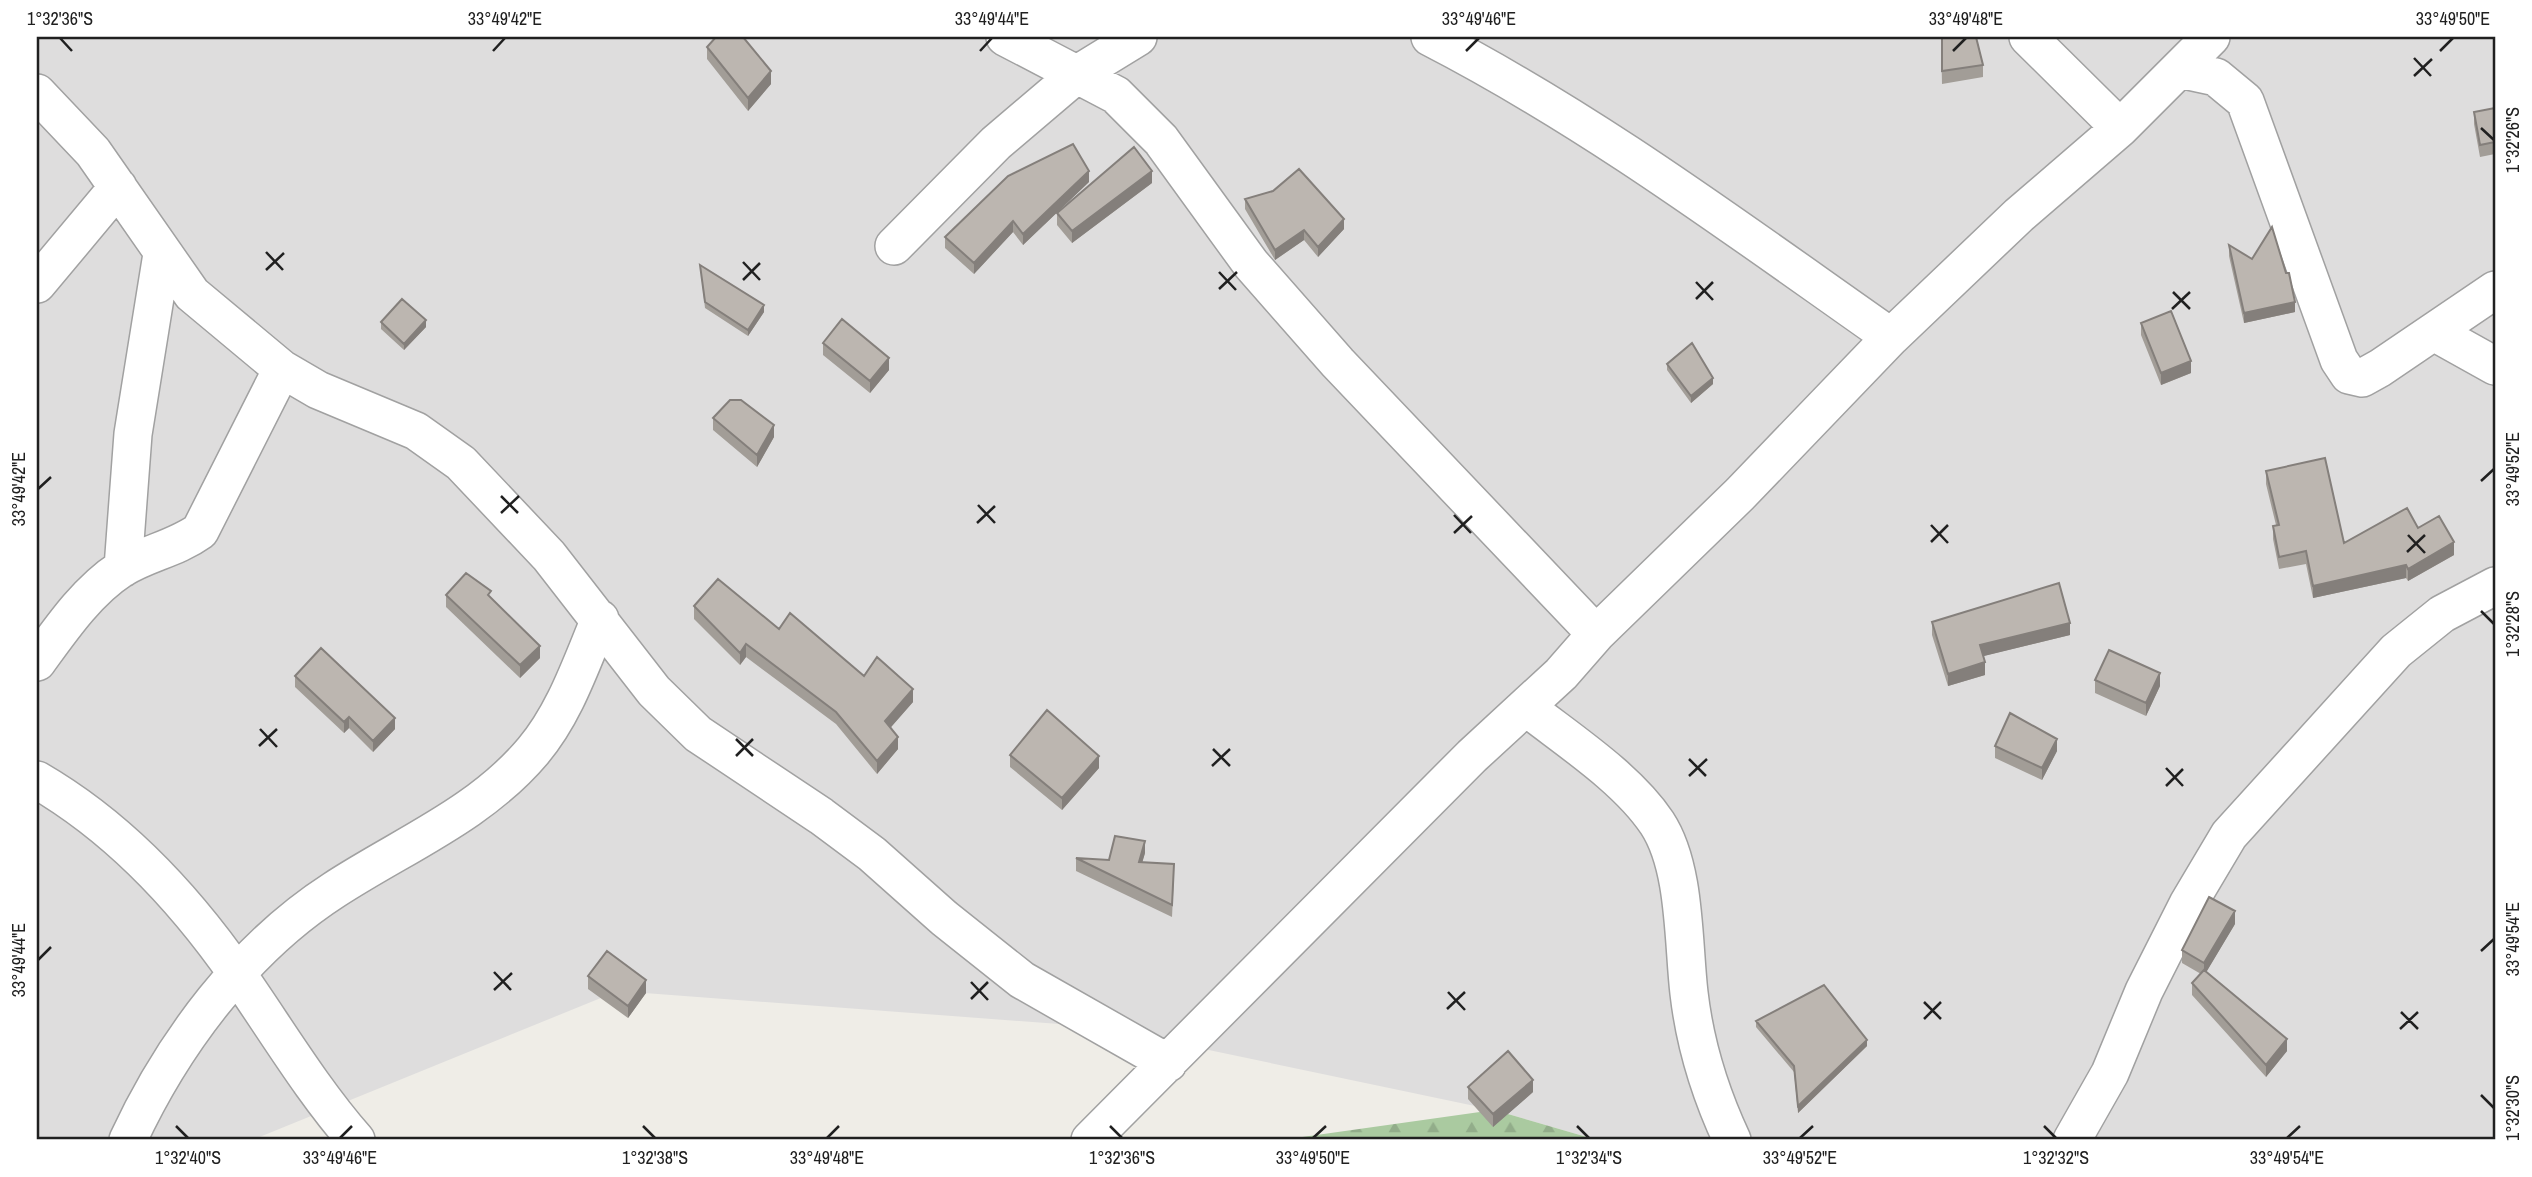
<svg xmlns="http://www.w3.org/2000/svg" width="2532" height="1177" viewBox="0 0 2532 1177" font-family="'Archivo Narrow',sans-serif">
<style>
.residential{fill:#dedddd}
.forest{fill:url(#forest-firs)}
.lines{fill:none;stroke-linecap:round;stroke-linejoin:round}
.minor-casing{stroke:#a1a1a1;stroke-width:40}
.minor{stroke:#fff;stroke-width:37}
.wall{fill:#a29d97}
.shaded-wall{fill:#847f7b}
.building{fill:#bcb6b0;stroke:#847f7b;stroke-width:2}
.ticks{fill:none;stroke:#202020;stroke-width:2.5}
.neatline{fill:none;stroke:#202020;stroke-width:2.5}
.ticks-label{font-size:18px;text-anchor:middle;fill:#202020}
</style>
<defs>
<pattern id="forest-firs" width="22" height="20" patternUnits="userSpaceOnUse" patternTransform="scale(1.75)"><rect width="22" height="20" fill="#aacaa0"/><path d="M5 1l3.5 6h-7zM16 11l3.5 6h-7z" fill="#92ad8a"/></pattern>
</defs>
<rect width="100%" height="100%" fill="#efede7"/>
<!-- residential -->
<path class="residential" d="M 37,37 L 2495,37 L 2495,1140 L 1597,1140 L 1494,1110 L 1099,1027 L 618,991 L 252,1140 L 37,1140 Z"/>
<!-- forest -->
<path class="forest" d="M 1494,1110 L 1597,1140 L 1281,1140 Z"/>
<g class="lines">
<!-- minor casing -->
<g class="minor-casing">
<path id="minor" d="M 1005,37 L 1116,95 L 1161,140 L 1251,264 L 1338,363 L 1596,634
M 1430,37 C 1593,121 1741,232 1891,337
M 2028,37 L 2120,128
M 2179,69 L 2216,77 L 2245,101 L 2339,360 L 2349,375 L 2362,378 L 2380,368 L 2495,290
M 37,93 L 93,152 L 192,294 L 282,369 L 318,390 L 416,431 L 461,463 L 549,556 L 654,691 L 698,734 L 821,816 L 872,854 L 944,918 L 1022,980 L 1168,1063
M 894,246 L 996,143 L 1076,75 L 1138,37
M 37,284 L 118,187
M 2434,332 L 2495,366
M 123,568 L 133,434 L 162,254
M 37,662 C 61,629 87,591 121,569 C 146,553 175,549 200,531 L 282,369
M 1526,707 C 1568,740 1627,778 1657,823 C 1686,867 1683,942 1689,993 C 1695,1045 1710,1093 1732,1140
M 37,780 C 118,827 185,899 238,975 C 277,1031 312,1090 356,1140
M 128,1140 C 173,1043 244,948 334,890 C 403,845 479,815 533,751 C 565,713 581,664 600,619
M 1090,1140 L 1472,756 L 1561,674 L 1596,634 L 1740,494 L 1891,337 L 2019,215 L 2120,128 L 2211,37
M 2072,1140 L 2110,1073 L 2144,991 L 2188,904 L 2229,835 L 2396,651 L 2442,614 L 2495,586"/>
</g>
<!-- minor -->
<use href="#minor" class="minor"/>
</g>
<!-- wall -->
<path class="wall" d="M 1941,37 L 1983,65 L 1983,77 L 1942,84 Z
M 707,47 L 771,84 L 748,111 L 707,59 Z
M 2495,108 L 2495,154 L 2480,157 L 2474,124 L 2474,112 Z
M 1089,182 L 1023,245 L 1013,232 L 974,274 L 945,248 L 945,237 Z
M 1152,183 L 1072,243 L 1057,225 L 1057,213 Z
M 1245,199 L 1344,229 L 1318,257 L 1304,240 L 1275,260 L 1245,209 Z
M 2229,245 L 2252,259 L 2295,312 L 2244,323 L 2229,256 Z
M 700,265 L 764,312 L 748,336 L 705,308 Z
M 381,322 L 426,327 L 404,350 L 381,329 Z
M 2141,323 L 2191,373 L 2161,385 L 2141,335 Z
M 823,343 L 889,370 L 870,393 L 823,355 Z
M 1667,364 L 1713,384 L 1691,403 L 1667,370 Z
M 713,418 L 774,437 L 757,467 L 713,430 Z
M 2266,471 L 2344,543 L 2418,528 L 2454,555 L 2408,581 L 2406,578 L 2313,598 L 2306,564 L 2279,569 L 2273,539 L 2273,526 L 2276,525 L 2266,484 Z
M 446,595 L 491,598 L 540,658 L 520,678 L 446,607 Z
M 694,606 L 779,629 L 913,702 L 890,728 L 898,749 L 877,774 L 836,724 L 746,657 L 740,665 L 694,619 Z
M 1932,622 L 2070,635 L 1983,656 L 1985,675 L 1948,686 L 1932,635 Z
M 295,676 L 395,729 L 373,752 L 349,728 L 344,733 L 295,687 Z
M 2095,680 L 2160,686 L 2146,716 L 2095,693 Z
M 1995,746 L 2057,751 L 2042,780 L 1995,758 Z
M 1010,755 L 1099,768 L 1062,810 L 1010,767 Z
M 1145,853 L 1142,862 L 1174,876 L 1172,917 L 1076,871 L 1076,858 L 1109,860 Z
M 2235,924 L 2206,972 L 2287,1051 L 2266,1077 L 2192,995 L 2192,983 L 2201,974 L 2182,963 L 2182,950 Z
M 588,976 L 646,993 L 628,1018 L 588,989 Z
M 1756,1021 L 1867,1046 L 1798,1113 L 1794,1072 L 1756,1027 Z
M 1468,1087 L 1533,1092 L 1493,1127 L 1468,1099 Z"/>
<!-- shaded-wall -->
<path class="shaded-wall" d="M 771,71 L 771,84 L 748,111 L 748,98 Z
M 1089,171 L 1089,182 L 1023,245 L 1023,234 Z
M 1152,171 L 1152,183 L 1072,243 L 1072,231 Z
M 1344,219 L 1344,229 L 1318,257 L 1318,247 Z
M 1013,221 L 1013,232 L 974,274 L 974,263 Z
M 1304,230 L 1304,240 L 1275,260 L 1275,250 Z
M 2295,302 L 2295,312 L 2244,323 L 2244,313 Z
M 764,305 L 764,312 L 748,336 L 748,330 Z
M 426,320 L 426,327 L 404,350 L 404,344 Z
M 889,358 L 889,370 L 870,393 L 870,381 Z
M 2191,361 L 2191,373 L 2161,385 L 2161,373 Z
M 1713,378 L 1713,384 L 1691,403 L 1691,396 Z
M 774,425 L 774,437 L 757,467 L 757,455 Z
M 2454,542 L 2454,555 L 2408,581 L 2408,569 Z
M 2406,565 L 2406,578 L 2313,598 L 2313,586 Z
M 2070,623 L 2070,635 L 1980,657 L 1980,645 Z
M 746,644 L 746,657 L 740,665 L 740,653 Z
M 540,646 L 540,658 L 520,678 L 520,665 Z
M 1985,662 L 1985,675 L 1948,686 L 1948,674 Z
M 2160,673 L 2160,686 L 2146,716 L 2146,703 Z
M 913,689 L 913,702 L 885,734 L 885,721 Z
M 349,717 L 349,728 L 344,733 L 344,722 Z
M 395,718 L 395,729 L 373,752 L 373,741 Z
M 898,737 L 898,749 L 877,774 L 877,761 Z
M 2057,739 L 2057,751 L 2042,780 L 2042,768 Z
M 1099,756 L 1099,768 L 1062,810 L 1062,798 Z
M 1145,841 L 1145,853 L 1139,874 L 1139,862 Z
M 2235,911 L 2235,924 L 2204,976 L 2204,963 Z
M 646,980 L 646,993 L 628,1018 L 628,1006 Z
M 2287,1039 L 2287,1051 L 2266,1077 L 2266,1065 Z
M 1867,1040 L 1867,1046 L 1798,1113 L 1798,1106 Z
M 1533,1080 L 1533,1092 L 1493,1127 L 1493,1114 Z"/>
<!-- building -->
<path class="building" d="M 716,37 L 743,37 L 771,71 L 748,98 L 707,47 Z
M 1942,37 L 1976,37 L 1983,65 L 1942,71 Z
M 2495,108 L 2495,142 L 2480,145 L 2474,112 Z
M 1073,144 L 1089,171 L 1023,234 L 1013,221 L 974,263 L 945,237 L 1008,176 Z
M 1134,147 L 1152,171 L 1072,231 L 1057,213 Z
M 1299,169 L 1344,219 L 1318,247 L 1304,230 L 1275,250 L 1245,199 L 1273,191 Z
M 2272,227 L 2286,273 L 2289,273 L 2295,302 L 2244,313 L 2229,245 L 2252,259 Z
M 700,265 L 764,305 L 748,330 L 705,302 Z
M 402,299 L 426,320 L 404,344 L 381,322 Z
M 2171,311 L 2191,361 L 2161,373 L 2141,323 Z
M 842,319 L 889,358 L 870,381 L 823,343 Z
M 1692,343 L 1713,378 L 1691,396 L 1667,364 Z
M 730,400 L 741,400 L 774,425 L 757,455 L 713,418 Z
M 2325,458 L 2344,543 L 2407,508 L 2418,528 L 2439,516 L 2454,542 L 2408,569 L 2406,565 L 2313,586 L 2306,551 L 2279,557 L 2273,526 L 2279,525 L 2266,471 Z
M 466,573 L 491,591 L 488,595 L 540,646 L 520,665 L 446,595 Z
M 718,579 L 779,629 L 790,613 L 864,676 L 877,657 L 913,689 L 885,721 L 898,737 L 877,761 L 836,712 L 746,644 L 740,653 L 694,606 Z
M 2059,583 L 2070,623 L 1980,645 L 1985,662 L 1948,674 L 1932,622 Z
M 321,648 L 395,718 L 373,741 L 349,717 L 344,722 L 295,676 Z
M 2109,650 L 2160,673 L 2146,703 L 2095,680 Z
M 1047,710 L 1099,756 L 1062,798 L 1010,755 Z
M 2010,713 L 2057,739 L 2042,768 L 1995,746 Z
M 1115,836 L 1145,841 L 1139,862 L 1174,864 L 1172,905 L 1076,858 L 1109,860 Z
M 2209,897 L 2235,911 L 2204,963 L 2182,950 Z
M 607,951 L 646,980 L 628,1006 L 588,976 Z
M 2204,970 L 2287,1039 L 2266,1065 L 2192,983 Z
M 1824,985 L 1867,1040 L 1798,1106 L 1794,1066 L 1756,1021 Z
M 1508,1051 L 1533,1080 L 1493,1114 L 1468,1087 Z"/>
<!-- ticks -->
<path class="ticks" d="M 60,38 L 72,51M 493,51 L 505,38M 980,51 L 992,38M 1466,51 L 1479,38M 1953,51 L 1966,38M 2440,51 L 2453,38M 2414,58 L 2431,76M 2414,76 L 2432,59M 2481,128 L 2494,140M 266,252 L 283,270M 743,262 L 760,280M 266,270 L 284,253M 1219,272 L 1236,290M 743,280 L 760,263M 1696,282 L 1713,300M 1219,289 L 1237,272M 2173,292 L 2190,309M 1696,299 L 1713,282M 2172,309 L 2190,292M 2481,481 L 2494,469M 38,489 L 51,477M 501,496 L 518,513M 978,505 L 995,523M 501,513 L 519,496M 1454,515 L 1471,533M 977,523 L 995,506M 1931,525 L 1948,543M 1454,533 L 1472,516M 2408,535 L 2425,553M 1931,542 L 1948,525M 2407,552 L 2425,535M 2481,611 L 2494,624M 260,729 L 277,747M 736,739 L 753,756M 259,746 L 277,729M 1213,749 L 1230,766M 736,756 L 753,739M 1689,759 L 1706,776M 1212,766 L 1230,749M 2166,768 L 2183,786M 1689,776 L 1707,759M 2166,786 L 2183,769M 2481,951 L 2494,939M 38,960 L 51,947M 494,972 L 511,990M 971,982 L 988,1000M 494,990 L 512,973M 1448,992 L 1465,1010M 971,999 L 988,982M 1924,1002 L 1941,1019M 1447,1009 L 1465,992M 2401,1012 L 2418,1029M 1924,1019 L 1941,1002M 2400,1029 L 2418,1012M 2481,1095 L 2494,1108M 176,1126 L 188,1138M 643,1126 L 655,1138M 1110,1126 L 1122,1138M 1577,1126 L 1589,1138M 2044,1126 L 2056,1138M 340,1138 L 352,1126M 827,1138 L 839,1126M 1313,1138 L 1326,1126M 1800,1138 L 1813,1126M 2287,1138 L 2300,1126"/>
<!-- border -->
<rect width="2532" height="1177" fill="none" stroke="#ffffff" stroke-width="77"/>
<rect x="38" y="38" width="2456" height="1100" class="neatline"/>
<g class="ticks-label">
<text x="60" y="25">1°32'36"S</text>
<text x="505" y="25">33°49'42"E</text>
<text x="992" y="25">33°49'44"E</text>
<text x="1479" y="25">33°49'46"E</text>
<text x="1966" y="25">33°49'48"E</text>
<text x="2453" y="25">33°49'50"E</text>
<text transform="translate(2513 140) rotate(-90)" y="6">1°32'26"S</text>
<text transform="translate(2513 469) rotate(-90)" y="6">33°49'52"E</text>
<text transform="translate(19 489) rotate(-90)" y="6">33°49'42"E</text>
<text transform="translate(2513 624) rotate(-90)" y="6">1°32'28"S</text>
<text transform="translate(2513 939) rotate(-90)" y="6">33°49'54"E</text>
<text transform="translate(19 960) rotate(-90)" y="6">33°49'44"E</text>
<text transform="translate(2513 1108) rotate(-90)" y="6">1°32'30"S</text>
<text x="188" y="1164">1°32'40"S</text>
<text x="340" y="1164">33°49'46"E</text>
<text x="655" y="1164">1°32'38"S</text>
<text x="827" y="1164">33°49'48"E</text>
<text x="1122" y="1164">1°32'36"S</text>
<text x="1313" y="1164">33°49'50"E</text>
<text x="1589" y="1164">1°32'34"S</text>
<text x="1800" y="1164">33°49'52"E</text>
<text x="2056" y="1164">1°32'32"S</text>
<text x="2287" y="1164">33°49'54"E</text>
</g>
</svg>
